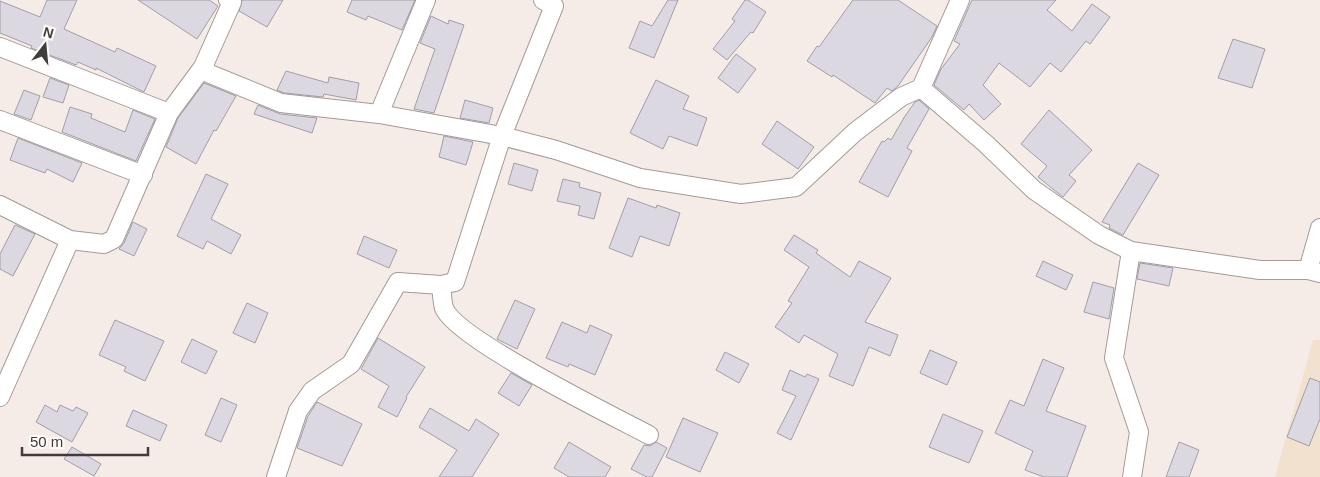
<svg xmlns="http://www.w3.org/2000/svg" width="1320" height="477" viewBox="0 0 1320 477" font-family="Arial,sans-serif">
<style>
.industrial{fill:#f2e1cf}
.building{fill:#dcd8e1;stroke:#a29ea6}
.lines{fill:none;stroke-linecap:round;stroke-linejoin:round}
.street-casing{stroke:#a49a96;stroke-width:20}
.street{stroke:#fff;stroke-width:18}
</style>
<rect width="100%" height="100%" fill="#f6ece7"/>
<!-- industrial -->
<path class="industrial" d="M 1313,340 L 1320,340 L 1320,477 L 1275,477 Z"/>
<!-- building -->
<path class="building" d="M 47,0 L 77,0 L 64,29 L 115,52 L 117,48 L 156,66 L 144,92 L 96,68 L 96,70 L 78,62 L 76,65 L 31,48 L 32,46 L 0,33 L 0,1 L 40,17 Z
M 138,0 L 209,0 L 218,6 L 197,39 Z
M 242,0 L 283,0 L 267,27 L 239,11 Z
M 352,0 L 415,0 L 402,30 L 368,16 L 366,20 L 347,12 Z
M 668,0 L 678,0 L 654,58 L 629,48 L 640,21 L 652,26 Z
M 745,0 L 748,0 L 766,12 L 753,33 L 751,32 L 727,60 L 713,49 L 735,21 L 732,19 Z
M 853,0 L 898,0 L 937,26 L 932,37 L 898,86 L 892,91 L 887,88 L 875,103 L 833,75 L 832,77 L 807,61 L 817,46 L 819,47 Z
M 972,0 L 1056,0 L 1047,10 L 1072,31 L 1092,4 L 1110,17 L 1090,44 L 1086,41 L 1061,72 L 1050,63 L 1030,87 L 999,63 L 983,85 L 1001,104 L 984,120 L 969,104 L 964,110 L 934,85 L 941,69 L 960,44 L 954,41 Z
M 431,16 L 448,24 L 449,20 L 464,25 L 434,113 L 414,109 L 435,49 L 420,43 Z
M 1233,39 L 1265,49 L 1252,88 L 1218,78 Z
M 736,54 L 756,69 L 738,93 L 718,78 Z
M 286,71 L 328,83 L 329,77 L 359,83 L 356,100 L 324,94 L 323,97 L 284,93 L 277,90 Z
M 50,78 L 69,85 L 63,103 L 43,97 Z
M 656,80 L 689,96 L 683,109 L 707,118 L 697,146 L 669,136 L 663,149 L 630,133 Z
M 204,83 L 236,96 L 216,131 L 214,130 L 196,164 L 166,147 L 178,118 Z
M 24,90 L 40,96 L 31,120 L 14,114 Z
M 465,100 L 493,108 L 489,123 L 460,118 Z
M 919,100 L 929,109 L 907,148 L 912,151 L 888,197 L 859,182 L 882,141 L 884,142 L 888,138 L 891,140 L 905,116 L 915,102 Z
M 258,105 L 280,114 L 317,118 L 312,133 L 254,114 Z
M 70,107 L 92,114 L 91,118 L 125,132 L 133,110 L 155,119 L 136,161 L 62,132 Z
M 1049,110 L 1092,150 L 1069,175 L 1076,181 L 1063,197 L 1038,177 L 1047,166 L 1021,144 Z
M 777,121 L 814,147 L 798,169 L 762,144 Z
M 444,136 L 473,142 L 466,165 L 439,157 Z
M 18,138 L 82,163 L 73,182 L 47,169 L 45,173 L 10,160 Z
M 514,163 L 538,170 L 532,191 L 508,184 Z
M 1138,163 L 1159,175 L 1123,235 L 1109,228 L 1110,225 L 1102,222 Z
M 206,174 L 228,184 L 211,219 L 241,235 L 231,254 L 207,241 L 203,249 L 177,236 Z
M 563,179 L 580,183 L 579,187 L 601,193 L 594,219 L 578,215 L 580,206 L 557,201 Z
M 628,198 L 656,208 L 657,205 L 680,213 L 669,246 L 640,236 L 632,257 L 609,248 Z
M 133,222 L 147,229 L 134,256 L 119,249 L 124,243 Z
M 15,225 L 35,234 L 13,276 L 0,269 L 0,254 Z
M 794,235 L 818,250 L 816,253 L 850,277 L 859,261 L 891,278 L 865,322 L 898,335 L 890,356 L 869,347 L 853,386 L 829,376 L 838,354 L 804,335 L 799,343 L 775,327 L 792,303 L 788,301 L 809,267 L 784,250 Z
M 364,236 L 397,250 L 389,268 L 357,254 Z
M 1043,261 L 1073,275 L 1066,290 L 1036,276 Z
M 1140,263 L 1173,268 L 1169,286 L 1137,279 Z
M 1093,282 L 1114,288 L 1109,319 L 1084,312 Z
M 515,300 L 535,309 L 517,349 L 497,339 Z
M 247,303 L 268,313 L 255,343 L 233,333 Z
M 115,320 L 164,341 L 145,381 L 124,371 L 126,367 L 99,355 Z
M 562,322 L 587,333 L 590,325 L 612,335 L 595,375 L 569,364 L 568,367 L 546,358 Z
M 378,338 L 425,367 L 406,397 L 407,398 L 397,417 L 378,407 L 389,386 L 361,369 Z
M 192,339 L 217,351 L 206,374 L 181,362 Z
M 930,350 L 957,362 L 947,385 L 920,373 Z
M 725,352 L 749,364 L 739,383 L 716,370 Z
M 1043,359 L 1064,368 L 1046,411 L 1086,426 L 1067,477 L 1044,477 L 1025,470 L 1033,451 L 995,433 L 1010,400 L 1024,406 Z
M 790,370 L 805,377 L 807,374 L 819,379 L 791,440 L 777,433 L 796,396 L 782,390 Z
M 511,373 L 532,385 L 519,406 L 498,393 Z
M 1310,378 L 1320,382 L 1320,419 L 1309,446 L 1287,437 Z
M 221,398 L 237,405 L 221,442 L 205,435 Z
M 317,402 L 362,424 L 342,466 L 297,448 L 308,416 Z
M 45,405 L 57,412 L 60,405 L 73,411 L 76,407 L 88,413 L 72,442 L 36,422 Z
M 430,408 L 469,431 L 476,419 L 499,434 L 472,477 L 439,477 L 457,450 L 419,427 Z
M 133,410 L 167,425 L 160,441 L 126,426 Z
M 943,414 L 983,431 L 969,463 L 929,447 Z
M 683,418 L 718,433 L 700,472 L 666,457 Z
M 569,442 L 611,467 L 605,477 L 569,477 L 554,468 Z
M 656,442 L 667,448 L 652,477 L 647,477 L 631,469 L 644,445 L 650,446 Z
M 1179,442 L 1199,450 L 1189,477 L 1166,477 Z
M 72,447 L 101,464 L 94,476 L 64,459 Z"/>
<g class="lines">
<!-- street casing -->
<g class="street-casing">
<path id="street" d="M 228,0 L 232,2 L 203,67 L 210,74 L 281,103 L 379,114 L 502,136 L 554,6 L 543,0
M 0,47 L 169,113
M 921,88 L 960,0
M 379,114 L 426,0
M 0,120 L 143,175
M 0,205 L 70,240 L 104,244 L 114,239 L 169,113 L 203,67
M 1131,251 L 1114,358 L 1139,432 L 1132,477
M 1308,270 L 1320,228
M 441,285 C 442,292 442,301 444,308 C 456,339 613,416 649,435
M 0,397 L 70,240
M 276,477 L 298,411 L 312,391 L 351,364 L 398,282 L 441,285 L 455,282 L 502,136 L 556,150 L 640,178 L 741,194 L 796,187 L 855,132 L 901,97 L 921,88 L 986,144 L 1034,190 L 1099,235 L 1131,251 L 1260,270 L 1308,270 L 1320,273"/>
</g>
<!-- street -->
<use href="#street" class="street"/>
</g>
<!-- north arrow -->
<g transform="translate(45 45) rotate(16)" stroke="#fffbf8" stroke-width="4" paint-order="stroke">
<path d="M0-4L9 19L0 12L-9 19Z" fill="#403c39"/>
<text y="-8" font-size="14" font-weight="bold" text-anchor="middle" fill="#403c39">N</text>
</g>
<!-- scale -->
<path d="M22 447v8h126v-8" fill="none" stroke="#403c39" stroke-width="2.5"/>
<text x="30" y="447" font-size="15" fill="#403c39" stroke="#fffbf8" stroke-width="4" paint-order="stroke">50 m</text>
</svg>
